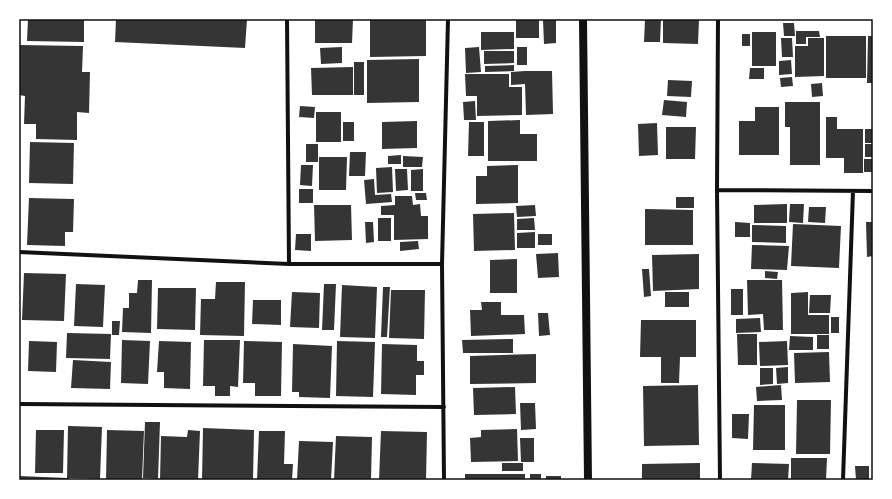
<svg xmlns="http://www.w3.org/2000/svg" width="892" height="499" viewBox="0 0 892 499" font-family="Poppins,sans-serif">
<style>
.building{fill:#353535}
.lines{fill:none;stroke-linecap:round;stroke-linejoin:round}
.minor{stroke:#111;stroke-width:4}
.secondary{stroke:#111;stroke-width:8}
.neatline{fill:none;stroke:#111;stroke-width:1.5}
</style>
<rect width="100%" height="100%" fill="#fff"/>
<!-- building -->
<path class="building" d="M 28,19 L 84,19 L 84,42 L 27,41 Z
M 116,19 L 247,19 L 245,48 L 115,42 Z
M 315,19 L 353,19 L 352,43 L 315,43 Z
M 370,19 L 426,19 L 426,56 L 370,57 Z
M 516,19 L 539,19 L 539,38 L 516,38 Z
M 645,19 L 661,19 L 660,42 L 644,42 Z
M 663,19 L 699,19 L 698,44 L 663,43 Z
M 543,20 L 556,20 L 556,43 L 544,44 Z
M 783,23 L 794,23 L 795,36 L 784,36 Z
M 796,31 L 819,31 L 820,37 L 806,37 L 806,44 L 796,44 Z
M 481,32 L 514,32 L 514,49 L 481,50 Z
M 752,32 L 776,32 L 776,66 L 752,66 Z
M 742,34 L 750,34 L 750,46 L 742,46 Z
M 826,36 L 866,36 L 866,78 L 826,78 Z
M 868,36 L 873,36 L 873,83 L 867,83 Z
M 781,38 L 792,38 L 793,57 L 782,57 Z
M 808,38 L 824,38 L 824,76 L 795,77 L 795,46 L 808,46 Z
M 19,45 L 83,46 L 82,72 L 90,72 L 89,113 L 77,112 L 77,140 L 36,139 L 36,124 L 24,124 L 25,96 L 19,95 Z
M 342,47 L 342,63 L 321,64 L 320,48 Z
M 479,47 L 481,72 L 466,73 L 465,48 Z
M 517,47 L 527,47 L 527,65 L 517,65 Z
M 484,51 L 514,51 L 514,63 L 484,64 Z
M 419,59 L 419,102 L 367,103 L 367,60 Z
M 791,60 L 792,74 L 779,75 L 779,61 Z
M 354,62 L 364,62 L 364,95 L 354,95 Z
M 514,65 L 514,71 L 485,72 L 485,66 Z
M 353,67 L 353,95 L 312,95 L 311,68 Z
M 750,68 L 764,68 L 764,79 L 749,79 Z
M 525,71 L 552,71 L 553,114 L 526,115 L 525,84 L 511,85 L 511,72 Z
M 465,74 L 509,74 L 509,87 L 522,87 L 522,115 L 477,116 L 477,96 L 466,96 Z
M 792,77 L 793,86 L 781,87 L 780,78 Z
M 668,80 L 692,81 L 691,97 L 667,96 Z
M 822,83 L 823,96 L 812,97 L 811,84 Z
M 664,100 L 687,102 L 686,117 L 662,115 Z
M 475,101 L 476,120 L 464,120 L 463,102 Z
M 785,102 L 820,102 L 820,165 L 790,165 L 790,127 L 785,127 Z
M 300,106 L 315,107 L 314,118 L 299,117 Z
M 755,107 L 779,107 L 779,155 L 739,155 L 739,121 L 755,121 Z
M 316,112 L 341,112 L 341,142 L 316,142 Z
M 826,117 L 837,117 L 837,129 L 863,129 L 863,173 L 844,173 L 844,158 L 826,158 Z
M 520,120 L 520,134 L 537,134 L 537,161 L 488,161 L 488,121 Z
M 417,121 L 417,148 L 382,149 L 382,122 Z
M 343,122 L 354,122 L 354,141 L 343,141 Z
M 469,122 L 484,122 L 484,156 L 468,156 Z
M 657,123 L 658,155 L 639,156 L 638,124 Z
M 666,127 L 696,127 L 695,159 L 666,159 Z
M 865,129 L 873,129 L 873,143 L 865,143 Z
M 30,142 L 74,143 L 73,184 L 29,183 Z
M 306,144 L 318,144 L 318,162 L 306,162 Z
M 865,144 L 873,144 L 873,157 L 865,157 Z
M 350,152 L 366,152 L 365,176 L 349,176 Z
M 401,155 L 401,164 L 388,164 L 388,156 Z
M 403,156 L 423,157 L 422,167 L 403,167 Z
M 319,157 L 347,157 L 346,190 L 319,190 Z
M 864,159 L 873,159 L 873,172 L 864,172 Z
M 301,165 L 313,165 L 312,186 L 300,185 Z
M 518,165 L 518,203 L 476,204 L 476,176 L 487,176 L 487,166 Z
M 392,167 L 393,192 L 377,193 L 376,168 Z
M 395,169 L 407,169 L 408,190 L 396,191 Z
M 423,169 L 423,191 L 411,191 L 411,170 Z
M 374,179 L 375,195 L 391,194 L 392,202 L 366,204 L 364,180 Z
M 299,189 L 313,189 L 313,203 L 299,203 Z
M 415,193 L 426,193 L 427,200 L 416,200 Z
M 395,196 L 412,196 L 413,205 L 420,204 L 421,216 L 428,216 L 428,239 L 394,240 L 394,215 L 381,215 L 381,206 L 395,205 Z
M 676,197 L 694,197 L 694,208 L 676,208 Z
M 29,198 L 74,199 L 73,232 L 65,232 L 65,246 L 27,245 Z
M 787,204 L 787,223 L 754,223 L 754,205 Z
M 790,204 L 804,204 L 803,223 L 789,222 Z
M 314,205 L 351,205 L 352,240 L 315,241 Z
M 535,205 L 536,216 L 517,217 L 516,206 Z
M 809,207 L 826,207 L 825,223 L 808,222 Z
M 645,209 L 693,210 L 693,245 L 645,245 Z
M 514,213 L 515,250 L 474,251 L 473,214 Z
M 378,218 L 391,218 L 391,241 L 378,241 Z
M 534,218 L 535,230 L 517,230 L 517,219 Z
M 365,222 L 373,222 L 374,242 L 366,243 Z
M 735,222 L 750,223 L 750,237 L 735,237 Z
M 866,222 L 873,222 L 873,256 L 867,257 Z
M 793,224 L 841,226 L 839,268 L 791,266 Z
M 752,225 L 786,226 L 786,243 L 752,242 Z
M 535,232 L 535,248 L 517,248 L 517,233 Z
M 296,234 L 311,234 L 311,251 L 295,250 Z
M 538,234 L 552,234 L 552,245 L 538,245 Z
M 418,241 L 419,249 L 400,251 L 400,242 Z
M 752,245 L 789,246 L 787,270 L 751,269 Z
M 558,253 L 559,277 L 538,278 L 536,254 Z
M 699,254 L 699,289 L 653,291 L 652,255 Z
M 517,259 L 517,293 L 490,293 L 490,260 Z
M 642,269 L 649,269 L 651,296 L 644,297 Z
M 765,271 L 778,272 L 777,279 L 765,278 Z
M 24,273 L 66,274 L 64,321 L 22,320 Z
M 138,280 L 152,280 L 151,333 L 122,332 L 123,308 L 129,308 L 129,293 L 137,293 Z
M 747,280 L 782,280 L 783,330 L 764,330 L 763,314 L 748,315 Z
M 216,282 L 245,282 L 244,336 L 200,335 L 201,299 L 215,299 Z
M 76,284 L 105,285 L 103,327 L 74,326 Z
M 324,284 L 336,284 L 334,330 L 322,330 Z
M 342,285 L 377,287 L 375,338 L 340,337 Z
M 383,287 L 390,287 L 387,337 L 381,337 Z
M 158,288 L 196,288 L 195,330 L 157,329 Z
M 731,289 L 743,289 L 743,315 L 731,315 Z
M 391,290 L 425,290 L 424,339 L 389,338 Z
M 292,292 L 320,293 L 319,328 L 290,327 Z
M 665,292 L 689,292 L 689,307 L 665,307 Z
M 808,292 L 808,315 L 829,315 L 829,334 L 791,334 L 791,293 Z
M 810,295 L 831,295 L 830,313 L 809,313 Z
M 253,300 L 281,300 L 281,325 L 252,324 Z
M 481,302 L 501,302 L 501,315 L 524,315 L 525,334 L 471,336 L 470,310 L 482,310 Z
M 538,313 L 548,313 L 550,335 L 539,336 Z
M 831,317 L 839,317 L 839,333 L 831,333 Z
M 760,318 L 761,332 L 736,333 L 736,319 Z
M 641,320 L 696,320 L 696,357 L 680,357 L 679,383 L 661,383 L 661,357 L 640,357 Z
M 112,321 L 120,321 L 119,335 L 112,335 Z
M 67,333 L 111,334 L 110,359 L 66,358 Z
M 737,334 L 757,334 L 757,365 L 738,365 Z
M 817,335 L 829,335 L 829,349 L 817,349 Z
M 790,336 L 813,337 L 813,350 L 789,350 Z
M 513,339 L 513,353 L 463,353 L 462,340 Z
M 122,340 L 150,341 L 148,384 L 121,383 Z
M 204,340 L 240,340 L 238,387 L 230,386 L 230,396 L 215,396 L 215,386 L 203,386 Z
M 29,341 L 57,342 L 56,372 L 28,371 Z
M 159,341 L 191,342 L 190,389 L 164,388 L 164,372 L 157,372 Z
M 244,341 L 282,342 L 281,396 L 255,396 L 255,383 L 243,383 Z
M 337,341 L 375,342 L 373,397 L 336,396 Z
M 787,341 L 788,365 L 760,366 L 759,342 Z
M 293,344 L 332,346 L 330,398 L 299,397 L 299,392 L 292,392 Z
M 382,344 L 417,345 L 417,361 L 424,361 L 424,375 L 416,375 L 416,395 L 381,394 Z
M 829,352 L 830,382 L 795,383 L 794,353 Z
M 536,354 L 536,383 L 470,384 L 470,356 Z
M 73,360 L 111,362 L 110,389 L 71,388 Z
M 788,367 L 788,383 L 777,384 L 776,368 Z
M 760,368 L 773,368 L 773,384 L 760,385 Z
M 698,385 L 699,445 L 644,446 L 643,386 Z
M 781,385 L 782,400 L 757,401 L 756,387 Z
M 515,387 L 516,414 L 474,415 L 473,388 Z
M 797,400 L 831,400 L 830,454 L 796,454 Z
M 520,403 L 535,403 L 536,429 L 521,430 Z
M 754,405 L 785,405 L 785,450 L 753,450 Z
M 732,414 L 749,414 L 748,439 L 732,438 Z
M 145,422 L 160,422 L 158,479 L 143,478 Z
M 68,426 L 102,427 L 100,479 L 69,478 L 69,480 L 19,480 L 19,476 L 67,478 Z
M 203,428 L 254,430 L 253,480 L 202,480 Z
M 517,429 L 518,461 L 471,462 L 470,438 L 481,437 L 481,430 Z
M 36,430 L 64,430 L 63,473 L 35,473 Z
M 107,430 L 144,431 L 142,480 L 106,480 Z
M 188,430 L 200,431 L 198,480 L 160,480 L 161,436 L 187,437 Z
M 259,431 L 285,431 L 284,464 L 293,464 L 292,480 L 257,480 Z
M 381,431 L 427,432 L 426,480 L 379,480 Z
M 336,436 L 372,437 L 371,480 L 334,480 Z
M 520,438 L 534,438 L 534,462 L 521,462 Z
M 299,441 L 333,442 L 331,480 L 297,480 Z
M 791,458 L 827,458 L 826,480 L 791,480 Z
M 502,463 L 523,463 L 523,471 L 502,471 Z
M 700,463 L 700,480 L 642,480 L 642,464 Z
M 752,463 L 789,464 L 788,480 L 751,480 Z
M 855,466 L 869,466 L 869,480 L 856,480 Z
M 465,474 L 525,474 L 525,480 L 465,480 Z
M 530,474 L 541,474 L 541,480 L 530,480 Z
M 546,476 L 561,476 L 561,480 L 546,480 Z"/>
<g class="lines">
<!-- minor -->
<path class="minor" d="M 287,19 L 289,264
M 718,19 L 717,190 L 720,480
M 717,190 L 873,191
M 19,252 L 289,264 L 442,264
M 19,404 L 444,407
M 444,480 L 442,264 L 448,19
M 843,480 L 853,191"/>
<!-- secondary -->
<path class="secondary" d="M 583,19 L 588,480"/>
</g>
<!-- border -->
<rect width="892" height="499" fill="none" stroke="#ffffff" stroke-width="40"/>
<rect x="20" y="20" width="852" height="459" class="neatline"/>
</svg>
